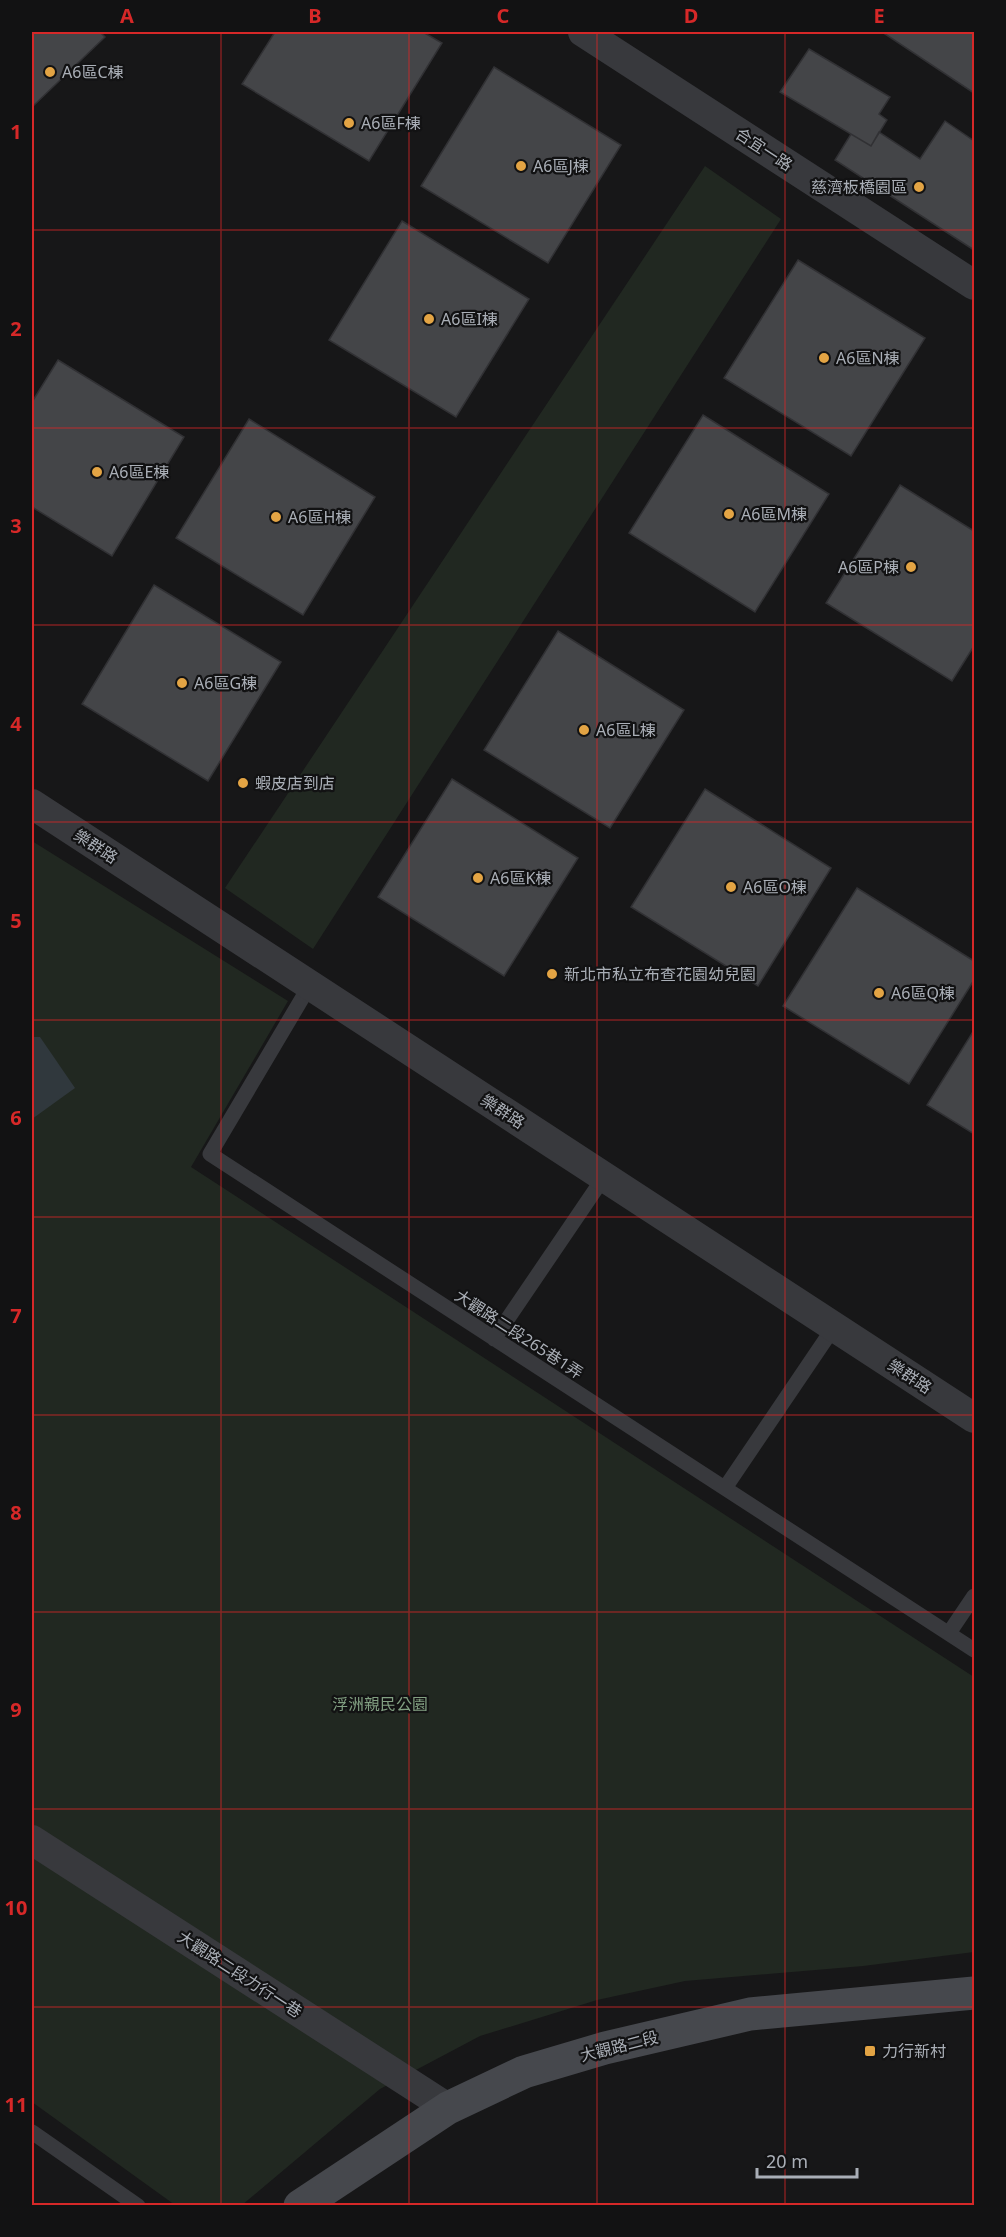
<svg xmlns="http://www.w3.org/2000/svg" width="1006" height="2237" viewBox="0 0 1006 2237" font-family="'Noto Sans','Noto Sans TC',sans-serif">
<style>
.green{fill:#212821}
.water{fill:#30383d}
.building{fill:#444548;stroke:#313134;stroke-width:1.5}
.lines{fill:none;stroke-linecap:round;stroke-linejoin:round}
.lane{stroke:#38393d;stroke-width:15}
.street{stroke:#38393d;stroke-width:30}
.secondary{stroke:#46484d;stroke-width:33}
.grid{fill:none;stroke:#d62828;stroke-width:1.5;stroke-opacity:0.55}
.poi-dot{fill:#e3a444;stroke:#121213;stroke-width:2}
.labels{text-anchor:middle;stroke-width:4.5;stroke-linejoin:round;paint-order:stroke}
.poi-label{font-size:16px;fill:#aaafb7;stroke:#121213;text-anchor:start}
.street-label{font-size:16px;fill:#aaafb7;stroke:#121213}
.park-label{font-size:16px;fill:#82a082;stroke:#121213}
.neatline{fill:none;stroke:#d62828;stroke-width:2}
.grid-label{font-size:20px;text-anchor:middle;font-weight:bold;fill:#d62828}
</style>
<rect width="100%" height="100%" fill="#171718"/>
<!-- green -->
<path class="green" d="M 705,166 L 781,219 L 313,949 L 225,888 Z
M 32,841 L 288,1001 L 191,1167 L 974,1677 L 974,1952 L 863,1966 L 685,1981 L 597,2000 L 480,2036 L 380,2089 L 242,2205 L 175,2205 L 32,2102 Z"/>
<!-- water -->
<path class="water" d="M 32,1037 L 40,1037 L 75,1088 L 32,1119 Z"/>
<!-- building -->
<path class="building" d="M 32,32 L 100,32 L 105,37 L 32,107 Z
M 275,32 L 423,32 L 442,43 L 369,161 L 242,84 Z
M 882,32 L 974,32 L 974,93 Z
M 809,49 L 890,97 L 879,114 L 887,120 L 871,146 L 780,92 Z
M 494,67 L 621,145 L 548,263 L 421,186 Z
M 945,121 L 974,141 L 974,250 L 835,160 L 851,134 L 871,146 L 879,132 L 920,159 Z
M 402,221 L 529,299 L 456,417 L 329,340 Z
M 798,260 L 925,338 L 851,456 L 724,378 Z
M 58,360 L 184,437 L 112,556 L 32,507 L 32,402 Z
M 703,415 L 829,494 L 755,612 L 629,533 Z
M 249,419 L 375,497 L 303,615 L 176,538 Z
M 900,485 L 974,531 L 974,646 L 952,681 L 826,603 Z
M 154,585 L 281,662 L 208,781 L 82,704 Z
M 558,631 L 684,710 L 610,828 L 484,750 Z
M 452,779 L 578,858 L 504,976 L 378,897 Z
M 705,789 L 831,868 L 758,986 L 631,907 Z
M 857,888 L 974,961 L 974,980 L 909,1084 L 783,1006 Z
M 974,1030 L 974,1134 L 927,1105 Z"/>
<g class="lines">
<!-- lane -->
<path class="lane" d="M 310,985 L 210,1154 L 974,1650
M 494,1339 L 604,1177
M 725,1488 L 834,1327
M 949,1633 L 974,1596
M 32,2132 L 138,2206"/>
<!-- street -->
<path class="street" d="M 583,32 L 974,285
M 32,804 L 974,1418
M 32,1840 L 448,2108"/>
<!-- secondary -->
<path class="secondary" d="M 300,2206 L 448,2108 L 524,2072 L 605,2048 L 750,2014 L 974,1993"/>
</g>
<!-- grid -->
<path class="grid" d="M 221,32 L 221,2206M 409,32 L 409,2206M 597,32 L 597,2206M 785,32 L 785,2206M 32,230 L 974,230M 32,428 L 974,428M 32,625 L 974,625M 32,822 L 974,822M 32,1020 L 974,1020M 32,1217 L 974,1217M 32,1415 L 974,1415M 32,1612 L 974,1612M 32,1809 L 974,1809M 32,2007 L 974,2007"/>
<!-- markers -->
<g class="poi-dot">
<circle cx="50" cy="72" r="6"/>
<circle cx="349" cy="123" r="6"/>
<circle cx="521" cy="166" r="6"/>
<circle cx="919" cy="187" r="6"/>
<circle cx="429" cy="319" r="6"/>
<circle cx="824" cy="358" r="6"/>
<circle cx="97" cy="472" r="6"/>
<circle cx="729" cy="514" r="6"/>
<circle cx="276" cy="517" r="6"/>
<circle cx="911" cy="567" r="6"/>
<circle cx="182" cy="683" r="6"/>
<circle cx="584" cy="730" r="6"/>
<circle cx="243" cy="783" r="6"/>
<circle cx="478" cy="878" r="6"/>
<circle cx="731" cy="887" r="6"/>
<circle cx="552" cy="974" r="6"/>
<circle cx="879" cy="993" r="6"/>
<rect x="864" y="2045" width="12" height="12" rx="3"/>
</g>
<g class="labels">
<!-- poi labels -->
<g class="poi-label">
<text x="62" y="78">A6區C棟</text>
<text x="361" y="129">A6區F棟</text>
<text x="533" y="172">A6區J棟</text>
<text x="907" y="193" text-anchor="end">慈濟板橋園區</text>
<text x="441" y="325">A6區I棟</text>
<text x="836" y="364">A6區N棟</text>
<text x="109" y="478">A6區E棟</text>
<text x="741" y="520">A6區M棟</text>
<text x="288" y="523">A6區H棟</text>
<text x="899" y="573" text-anchor="end">A6區P棟</text>
<text x="194" y="689">A6區G棟</text>
<text x="596" y="736">A6區L棟</text>
<text x="255" y="789">蝦皮店到店</text>
<text x="490" y="884">A6區K棟</text>
<text x="743" y="893">A6區O棟</text>
<text x="564" y="980">新北市私立布查花園幼兒園</text>
<text x="891" y="999">A6區Q棟</text>
<text x="882" y="2057">力行新村</text>
</g>
<!-- street labels -->
<g class="street-label">
<text transform="translate(764 149) rotate(33)" y="6">合宜一路</text>
<text transform="translate(96 846) rotate(33)" y="6">樂群路</text>
<text transform="translate(503 1111) rotate(33)" y="6">樂群路</text>
<text transform="translate(519 1334) rotate(33)" y="6">大觀路二段265巷1弄</text>
<text transform="translate(910 1376) rotate(33)" y="6">樂群路</text>
<text transform="translate(240 1974) rotate(33)" y="6">大觀路二段力行一巷</text>
<text transform="translate(619 2046) rotate(-14)" y="6">大觀路二段</text>
</g>
<!-- park labels -->
<g class="park-label">
<text x="380" y="1710">浮洲親民公園</text>
</g>
</g>
<!-- border -->
<rect width="1006" height="2237" fill="none" stroke="#121213" stroke-width="66"/>
<!-- scale -->
<path d="M757 2168v9h100v-9" fill="none" stroke="#aaafb7" stroke-width="3"/>
<text x="766" y="2168" font-size="18" fill="#aaafb7" stroke="#121213" stroke-width="4.5" paint-order="stroke">20 m</text>
<rect x="33" y="33" width="940" height="2171" class="neatline"/>
<g class="grid-label">
<text x="127" y="23">A</text>
<text x="315" y="23">B</text>
<text x="503" y="23">C</text>
<text x="691" y="23">D</text>
<text x="879" y="23">E</text>
<text x="16" y="139">1</text>
<text x="16" y="336">2</text>
<text x="16" y="533">3</text>
<text x="16" y="731">4</text>
<text x="16" y="928">5</text>
<text x="16" y="1125">6</text>
<text x="16" y="1323">7</text>
<text x="16" y="1520">8</text>
<text x="16" y="1717">9</text>
<text x="16" y="1915">10</text>
<text x="16" y="2112">11</text>
</g>
</svg>
